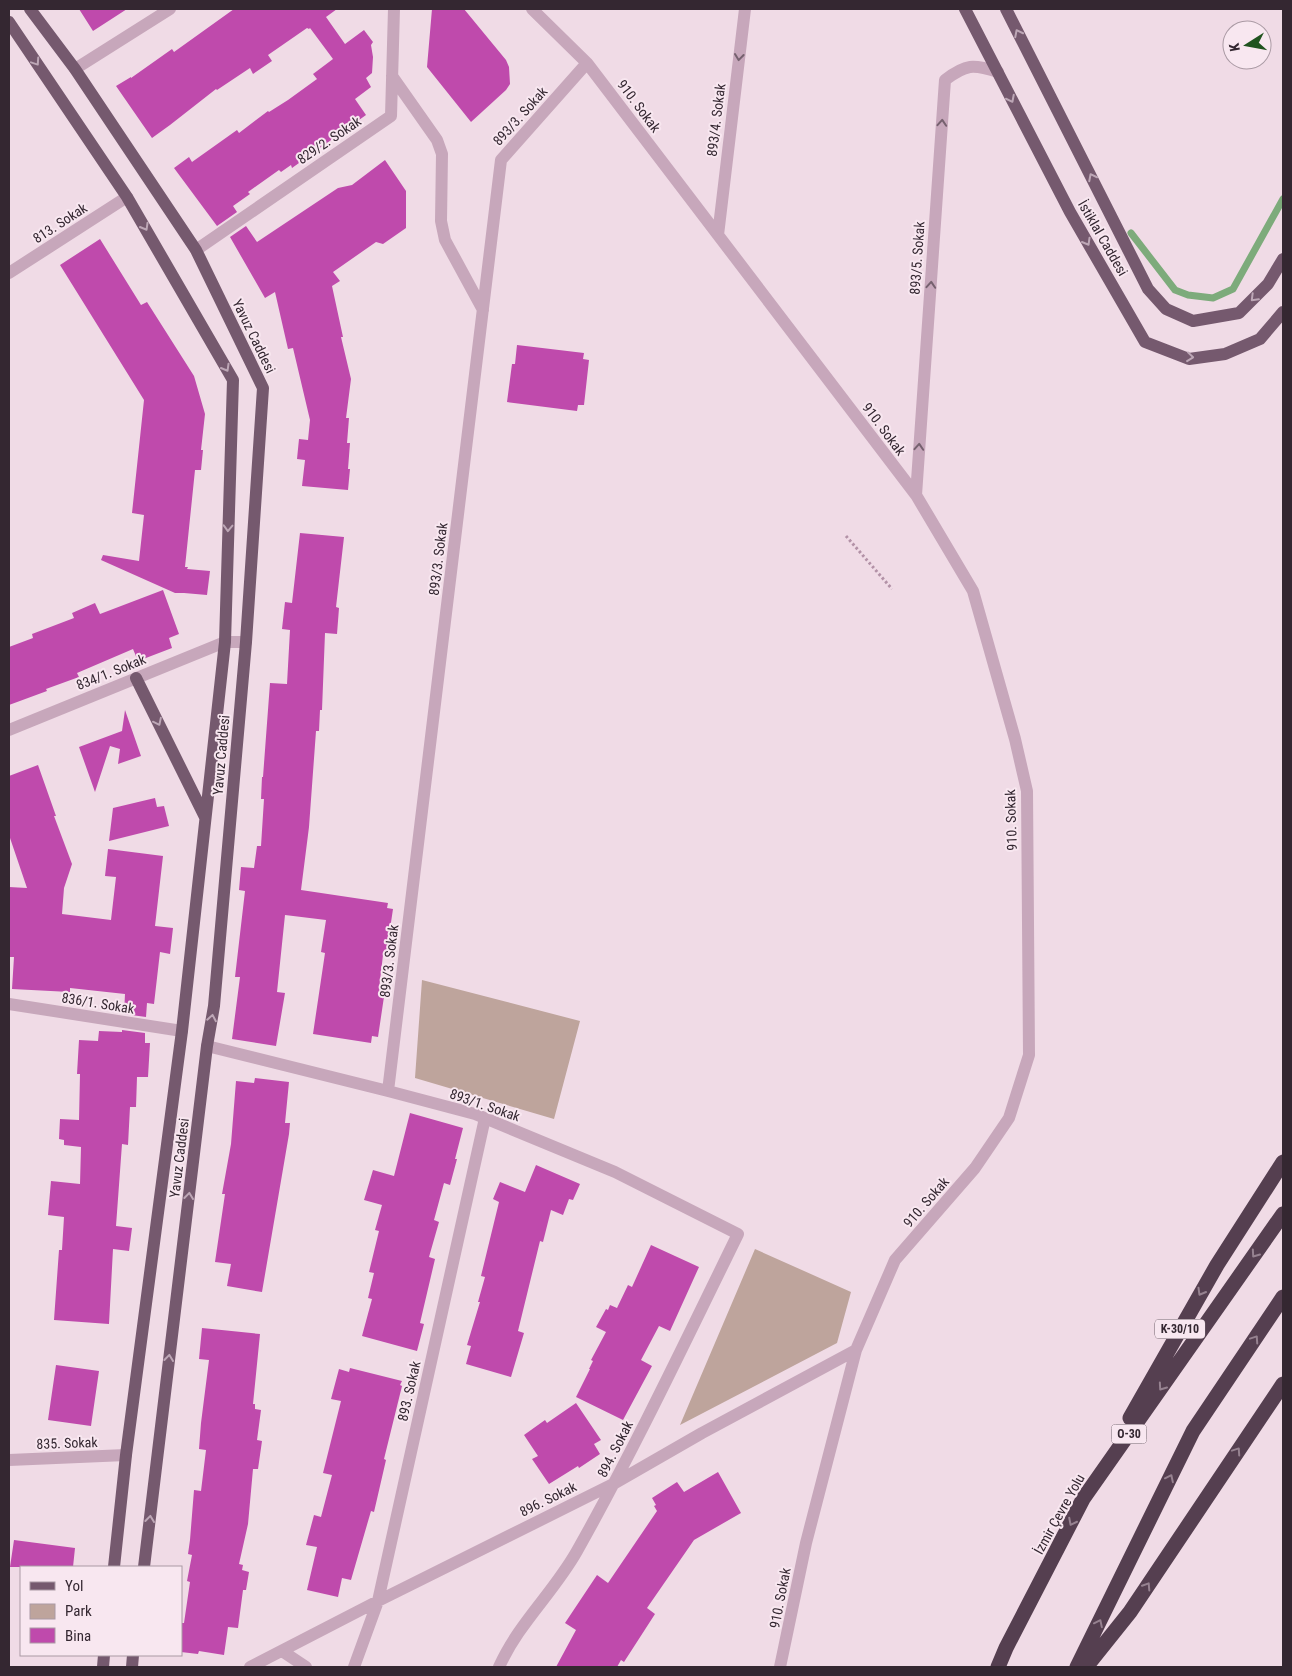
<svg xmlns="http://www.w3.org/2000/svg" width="1292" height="1676" viewBox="0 0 1292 1676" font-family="'Roboto Condensed',sans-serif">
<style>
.green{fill:#bea49c}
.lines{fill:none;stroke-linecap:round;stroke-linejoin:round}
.stream{stroke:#7dab7b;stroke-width:7}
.building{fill:#bf4aac}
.path{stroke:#b392a7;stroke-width:3;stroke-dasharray:2.5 2.5;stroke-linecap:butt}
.minor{stroke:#c7a7bb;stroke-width:12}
.major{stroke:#75596e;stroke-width:12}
.highway{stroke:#553f50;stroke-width:15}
.oneway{stroke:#bda7b6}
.oneway2{stroke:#76616f}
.oneway3{stroke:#968290}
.labels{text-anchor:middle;stroke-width:4;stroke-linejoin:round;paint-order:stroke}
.shield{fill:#f8e7f0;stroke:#6f616a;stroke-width:1}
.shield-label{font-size:12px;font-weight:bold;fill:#342731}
.street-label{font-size:14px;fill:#342731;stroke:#f8e7f0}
</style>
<rect width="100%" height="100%" fill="#f0dbe6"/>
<!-- green -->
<path class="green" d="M 422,980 L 580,1021 L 554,1119 L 415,1078 Z
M 755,1249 L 851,1292 L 837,1343 L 680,1425 Z"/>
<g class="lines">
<!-- stream -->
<path class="stream" d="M 1131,233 L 1175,290 L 1188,295 L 1213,298 L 1233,289 L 1283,199"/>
</g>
<!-- building -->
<path class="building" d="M 79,9 L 127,9 L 93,31 Z
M 234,9 L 337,9 L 326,17 L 345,44 L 364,30 L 373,42 L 371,45 L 373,57 L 372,73 L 366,78 L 371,87 L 355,99 L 366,115 L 292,168 L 291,165 L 281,172 L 279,170 L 248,192 L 250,194 L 233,206 L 237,212 L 217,226 L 174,168 L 189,157 L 192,162 L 237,130 L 239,133 L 268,111 L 269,112 L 288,100 L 317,79 L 313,74 L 333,59 L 310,28 L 309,29 L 307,28 L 268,55 L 272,61 L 253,74 L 250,68 L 217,90 L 216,89 L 170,125 L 152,138 L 116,86 L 131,77 L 131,78 L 172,49 L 174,52 Z
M 432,9 L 464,9 L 506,60 L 509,67 L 510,84 L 506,90 L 471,122 L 427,67 Z
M 385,160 L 406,191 L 406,228 L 383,244 L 376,242 L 333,272 L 340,281 L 332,286 L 343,337 L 341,337 L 351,379 L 346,418 L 349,418 L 347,443 L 350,443 L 348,469 L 350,469 L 348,490 L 302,486 L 305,460 L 297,459 L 299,439 L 308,440 L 310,420 L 293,348 L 288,349 L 275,292 L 265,298 L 230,237 L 246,226 L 257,242 L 338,188 L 352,185 Z
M 100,239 L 141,305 L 147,302 L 194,376 L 205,414 L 201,450 L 203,450 L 201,470 L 195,470 L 185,567 L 188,567 L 187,569 L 210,571 L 207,595 L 184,593 L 175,593 L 101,560 L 103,555 L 139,561 L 144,515 L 132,513 L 144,400 L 60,265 Z
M 517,345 L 584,353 L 583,359 L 589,360 L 584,405 L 578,405 L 577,411 L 507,402 L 512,364 L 515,364 Z
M 300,533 L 344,537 L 336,607 L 339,608 L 337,634 L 325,633 L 322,710 L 320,710 L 319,731 L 316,731 L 309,827 L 301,890 L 388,903 L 387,908 L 393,909 L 386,956 L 383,955 L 379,989 L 385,990 L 378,1037 L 372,1036 L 371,1043 L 313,1034 L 325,953 L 321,952 L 326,920 L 285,915 L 277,992 L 285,993 L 276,1046 L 232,1039 L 240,977 L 235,977 L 245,891 L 239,890 L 241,867 L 254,868 L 257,846 L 261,846 L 264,799 L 261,799 L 262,777 L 263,777 L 270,683 L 287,684 L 290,630 L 282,629 L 285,602 L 292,603 Z
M 163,590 L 179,634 L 169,638 L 172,648 L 138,661 L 133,649 L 77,673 L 79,677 L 46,689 L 47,691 L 9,705 L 9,647 L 33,638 L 32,634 L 74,618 L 72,613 L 95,603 L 100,614 Z
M 125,710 L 141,756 L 118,764 L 120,749 L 110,746 L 95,792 L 79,747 L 122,731 Z
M 38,765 L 56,816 L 54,816 L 72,864 L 64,888 L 62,914 L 111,920 L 116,877 L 105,876 L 108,849 L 163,856 L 155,926 L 173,928 L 170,954 L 160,952 L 154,1004 L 147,1003 L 146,1017 L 124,1014 L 125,994 L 70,988 L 70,992 L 12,989 L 14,957 L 9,957 L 9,887 L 27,888 L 9,835 L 9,776 Z
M 155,798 L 157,807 L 164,806 L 169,826 L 109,841 L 113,808 Z
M 122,1030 L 145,1033 L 145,1043 L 150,1043 L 148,1077 L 137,1077 L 136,1107 L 130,1107 L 128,1145 L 122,1144 L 116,1226 L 132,1228 L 129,1251 L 113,1249 L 109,1324 L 54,1320 L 59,1250 L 62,1250 L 64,1217 L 48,1215 L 51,1181 L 80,1184 L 81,1147 L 64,1145 L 64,1140 L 59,1139 L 60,1119 L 79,1120 L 80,1074 L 77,1074 L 79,1040 L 98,1041 L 99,1031 L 122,1032 Z
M 255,1078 L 289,1082 L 285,1123 L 290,1123 L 289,1134 L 262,1292 L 227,1286 L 231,1264 L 215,1262 L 225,1194 L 222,1194 L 231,1144 L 236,1081 L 254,1083 Z
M 410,1113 L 463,1128 L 455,1159 L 457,1159 L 450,1185 L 444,1183 L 434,1220 L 439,1222 L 429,1257 L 435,1259 L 420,1323 L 424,1324 L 417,1351 L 362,1336 L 372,1299 L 368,1298 L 374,1273 L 369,1272 L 379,1231 L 375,1230 L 382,1205 L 364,1200 L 373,1170 L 394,1176 Z
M 536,1165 L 580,1184 L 573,1200 L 569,1199 L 563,1215 L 551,1210 L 543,1242 L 540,1241 L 518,1331 L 524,1333 L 511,1377 L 466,1364 L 471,1346 L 467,1345 L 480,1302 L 478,1302 L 485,1277 L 481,1276 L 499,1202 L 493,1199 L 500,1182 L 525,1192 Z
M 651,1245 L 699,1267 L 670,1331 L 659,1326 L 641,1360 L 652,1366 L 623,1420 L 576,1397 L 590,1369 L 589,1369 L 593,1361 L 591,1360 L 606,1332 L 596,1327 L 606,1309 L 608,1310 L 610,1305 L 617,1308 L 628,1285 L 632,1287 Z
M 202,1328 L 260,1334 L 253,1404 L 255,1404 L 255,1409 L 261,1410 L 257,1440 L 262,1441 L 258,1469 L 253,1469 L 248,1524 L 239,1564 L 243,1565 L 242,1570 L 249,1572 L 246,1590 L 243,1590 L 238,1628 L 228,1627 L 224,1655 L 199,1651 L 198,1654 L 181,1652 L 181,1623 L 184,1623 L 190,1582 L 187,1581 L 192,1555 L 188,1554 L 190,1540 L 194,1490 L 201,1491 L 206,1450 L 199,1449 L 201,1423 L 209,1360 L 199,1359 Z
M 56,1365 L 99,1371 L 91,1426 L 48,1420 Z
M 350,1368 L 402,1381 L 400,1385 L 402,1386 L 384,1459 L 386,1460 L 374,1512 L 371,1511 L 351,1580 L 342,1578 L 338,1597 L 307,1590 L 317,1547 L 306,1545 L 314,1515 L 321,1517 L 332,1475 L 323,1473 L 341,1401 L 331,1399 L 339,1369 L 349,1372 Z
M 576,1403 L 601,1440 L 594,1444 L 600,1454 L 579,1468 L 578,1466 L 549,1484 L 532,1459 L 538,1456 L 524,1435 L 545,1420 L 547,1423 Z
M 718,1472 L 741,1513 L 694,1540 L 647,1608 L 655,1614 L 624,1662 L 621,1660 L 617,1667 L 556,1667 L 576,1630 L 565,1623 L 597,1575 L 608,1583 L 657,1511 L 654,1506 L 656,1505 L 652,1498 L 677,1482 L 684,1492 Z
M 14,1540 L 75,1548 L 73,1567 L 10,1567 Z"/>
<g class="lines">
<!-- path -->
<path class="path" d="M 846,536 L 892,589"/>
<!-- minor -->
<path class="minor" d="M 532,9 L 587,63 L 916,495 L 973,591 L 1015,739 L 1027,791 L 1029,1055 L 1009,1118 L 975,1168 L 895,1260 L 856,1350 L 806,1543 L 780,1667
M 75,69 L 170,9
M 392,76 L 437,140 L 442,154 L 441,221 L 445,240 L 483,310
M 718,235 L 745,9
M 196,250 L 391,116 L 394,9
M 9,273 L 127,197
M 916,495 L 945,80 C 966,64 973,64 998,72
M 9,730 L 225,642 L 246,642
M 9,1004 L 182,1031
M 207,1046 L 388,1091 L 475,1114 L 615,1172 L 738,1234 C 686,1340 635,1448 577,1551 C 554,1592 518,1624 499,1667
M 388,1091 L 501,160 L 587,63
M 9,1460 L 126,1455
M 282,1651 L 306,1667
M 250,1667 L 378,1601 L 615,1483 L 702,1433 L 856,1350
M 354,1667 L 378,1601 L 485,1118"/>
<!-- major -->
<path class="major" d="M 30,9 L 75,69 L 196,250 L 263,388 L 246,642 L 214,1006 L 207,1046 L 144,1567
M 965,9 L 1070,212 L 1145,342 L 1189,359 L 1225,354 L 1260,339 L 1283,312
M 1006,9 L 1148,289 L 1166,309 L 1193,321 L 1239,313 L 1268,284 L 1283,259
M 9,22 L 127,197 L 233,380 L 225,642 L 182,1031 L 126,1455 L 114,1567
M 136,678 L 205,817
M 103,1667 L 104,1655
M 132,1667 L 133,1655"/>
<!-- highway -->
<path class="highway" d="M 1130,1418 L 1217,1265 L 1283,1162
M 998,1667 L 1006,1648 L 1083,1499 L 1283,1214
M 1077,1667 L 1193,1431 L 1283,1297
M 1086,1667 L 1130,1612 L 1283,1384"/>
</g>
<!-- one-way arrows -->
<defs><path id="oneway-chevron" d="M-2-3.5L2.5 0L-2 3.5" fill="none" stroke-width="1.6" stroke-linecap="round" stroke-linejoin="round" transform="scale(1.25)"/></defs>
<g class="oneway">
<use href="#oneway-chevron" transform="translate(1018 33) rotate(-117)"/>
<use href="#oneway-chevron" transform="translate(36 62) rotate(56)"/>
<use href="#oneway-chevron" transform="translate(1011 99) rotate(63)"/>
<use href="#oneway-chevron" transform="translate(1092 177) rotate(-117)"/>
<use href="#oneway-chevron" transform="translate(145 227) rotate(60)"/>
<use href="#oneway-chevron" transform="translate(1087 242) rotate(60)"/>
<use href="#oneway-chevron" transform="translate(1254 298) rotate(135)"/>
<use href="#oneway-chevron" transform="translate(1190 357) rotate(6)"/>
<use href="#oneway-chevron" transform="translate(226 368) rotate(60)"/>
<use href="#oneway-chevron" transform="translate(228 528) rotate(92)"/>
<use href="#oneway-chevron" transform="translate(158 722) rotate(64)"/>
<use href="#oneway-chevron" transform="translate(212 1018) rotate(-80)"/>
<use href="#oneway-chevron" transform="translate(189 1196) rotate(-83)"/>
<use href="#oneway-chevron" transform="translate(169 1358) rotate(-83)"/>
<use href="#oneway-chevron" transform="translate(150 1519) rotate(-83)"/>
</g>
<g class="oneway2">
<use href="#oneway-chevron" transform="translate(739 57) rotate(97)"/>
<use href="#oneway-chevron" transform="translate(942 123) rotate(-86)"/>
<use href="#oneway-chevron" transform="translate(931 285) rotate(-86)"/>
<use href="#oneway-chevron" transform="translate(919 447) rotate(-86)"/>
</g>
<g class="oneway3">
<use href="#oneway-chevron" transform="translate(1255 1254) rotate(125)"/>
<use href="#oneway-chevron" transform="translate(1201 1292) rotate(120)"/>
<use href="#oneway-chevron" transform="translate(1255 1339) rotate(-56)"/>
<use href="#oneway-chevron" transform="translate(1162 1387) rotate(125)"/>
<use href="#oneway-chevron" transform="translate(1237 1451) rotate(-56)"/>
<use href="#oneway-chevron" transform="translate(1170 1478) rotate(-64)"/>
<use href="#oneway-chevron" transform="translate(1072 1522) rotate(117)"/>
<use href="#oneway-chevron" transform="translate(1147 1586) rotate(-57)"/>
<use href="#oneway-chevron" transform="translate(1099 1623) rotate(-64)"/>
</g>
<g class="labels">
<!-- shield labels -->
<g class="shield">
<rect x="1155" y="1319.5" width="50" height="19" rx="4"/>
<rect x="1111.5" y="1424.5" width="35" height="19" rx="4"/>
</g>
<g class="shield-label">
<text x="1180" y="1333">K-30/10</text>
<text x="1129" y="1438">O-30</text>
</g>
<!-- street labels -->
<g class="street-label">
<text transform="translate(639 106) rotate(53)" y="5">910. Sokak</text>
<text transform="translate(520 116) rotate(-48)" y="5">893/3. Sokak</text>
<text transform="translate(716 120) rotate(-83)" y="5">893/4. Sokak</text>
<text transform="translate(329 140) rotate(-34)" y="5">829/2. Sokak</text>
<text transform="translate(60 223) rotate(-33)" y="5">813. Sokak</text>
<text transform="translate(1103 238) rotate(60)" y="5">İstiklal Caddesi</text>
<text transform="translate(917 258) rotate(-86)" y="5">893/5. Sokak</text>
<text transform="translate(254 336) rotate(64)" y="5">Yavuz Caddesi</text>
<text transform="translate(884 429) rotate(53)" y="5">910. Sokak</text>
<text transform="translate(438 559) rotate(-83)" y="5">893/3. Sokak</text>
<text transform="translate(111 672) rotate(-22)" y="5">834/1. Sokak</text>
<text transform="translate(221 755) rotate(-85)" y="5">Yavuz Caddesi</text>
<text transform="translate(1011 820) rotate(-92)" y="5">910. Sokak</text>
<text transform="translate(389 961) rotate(-83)" y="5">893/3. Sokak</text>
<text transform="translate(98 1003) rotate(9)" y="5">836/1. Sokak</text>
<text transform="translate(485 1105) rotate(19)" y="5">893/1. Sokak</text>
<text transform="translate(179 1158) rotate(-83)" y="5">Yavuz Caddesi</text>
<text transform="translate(926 1202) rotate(-49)" y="5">910. Sokak</text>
<text transform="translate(409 1391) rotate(-77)" y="5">893. Sokak</text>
<text transform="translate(67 1443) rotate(-2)" y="5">835. Sokak</text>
<text transform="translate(615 1449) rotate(-63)" y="5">894. Sokak</text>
<text transform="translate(548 1499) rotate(-26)" y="5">896. Sokak</text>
<text transform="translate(1059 1514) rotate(-61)" y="5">İzmir Çevre Yolu</text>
<text transform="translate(780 1598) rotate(-79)" y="5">910. Sokak</text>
</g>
</g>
<!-- border -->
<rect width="1292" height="1676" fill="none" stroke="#342731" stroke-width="20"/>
<!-- legend -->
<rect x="20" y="1566" width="162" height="90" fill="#f8e7f0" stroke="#aa9aa4"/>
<rect x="30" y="1582" width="25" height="8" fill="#75596e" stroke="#aa9aa4"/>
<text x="65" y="1591" font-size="15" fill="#342731">Yol</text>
<rect x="30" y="1604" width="25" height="15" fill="#bea49c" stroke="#aa9aa4"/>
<text x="65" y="1616" font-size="15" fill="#342731">Park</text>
<rect x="30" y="1628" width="25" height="15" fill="#bf4aac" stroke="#aa9aa4"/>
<text x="65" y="1641" font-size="15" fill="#342731">Bina</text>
<!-- north arrow -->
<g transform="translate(1247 45) rotate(259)"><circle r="24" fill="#f8e7f0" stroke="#aa9aa4"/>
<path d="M0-4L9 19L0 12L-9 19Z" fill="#20531f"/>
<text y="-8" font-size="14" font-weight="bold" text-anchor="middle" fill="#342731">K</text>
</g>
</svg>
